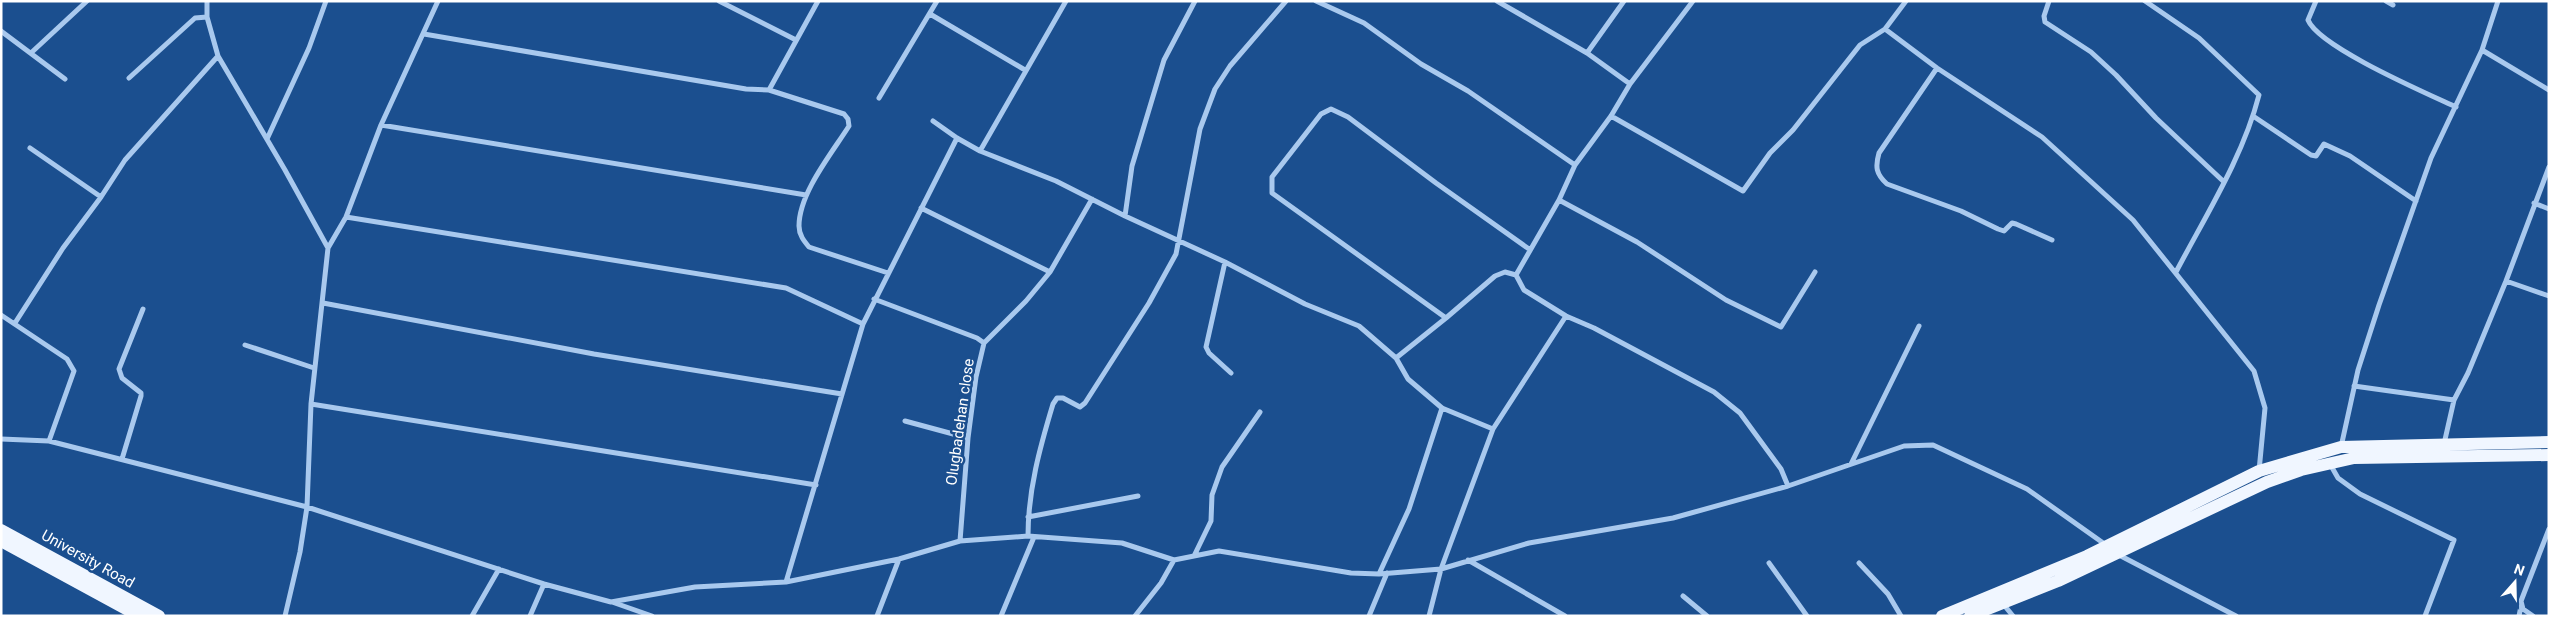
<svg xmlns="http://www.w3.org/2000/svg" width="2550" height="617" viewBox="0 0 2550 617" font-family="Roboto,sans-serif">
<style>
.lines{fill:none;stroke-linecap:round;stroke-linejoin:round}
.street{stroke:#a9c9ee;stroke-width:5}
.primary{stroke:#f0f6ff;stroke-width:12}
.labels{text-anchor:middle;stroke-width:5;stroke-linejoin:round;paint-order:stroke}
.street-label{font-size:15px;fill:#fff;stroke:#1b4f8f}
</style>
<rect width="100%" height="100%" fill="#1b4f8f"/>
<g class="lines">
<!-- street -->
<path class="street" d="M 207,1 L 207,17 L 218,56 L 285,170 L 328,248 L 311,404 L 307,507 L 300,552 L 285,616
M 719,1 L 796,40
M 1195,1 L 1164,60 L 1132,166 L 1125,216 L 1225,262 L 1305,304 L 1359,326 L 1396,358 L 1408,379 L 1442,408 L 1493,429
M 1316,1 L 1364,23 L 1421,64 L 1468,91 L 1575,165
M 1497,1 L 1587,53 L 1630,84
M 1693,1 L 1630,84 L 1611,116 L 1575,165 L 1559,200 L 1516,275 L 1524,290 L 1566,316 L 1594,328 L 1714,392 L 1740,413 L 1781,469 L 1788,486
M 2049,1 L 2044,16 L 2045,22 L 2091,52 L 2116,75 L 2156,118 L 2223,181
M 2145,1 L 2199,38 L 2259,95 C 2243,157 2206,215 2176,272
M 2316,1 L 2308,20 C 2319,47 2426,93 2456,107
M 2386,1 L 2393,5
M 930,14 L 1025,70
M 1885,29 L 1937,68 L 2042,137 L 2133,220 L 2254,371 L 2265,408 L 2259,471
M 1,31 L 65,79
M 424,34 L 746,89 L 769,90 L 844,114 L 848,119 L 849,126 C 832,153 799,193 799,226 C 799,235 804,241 809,247 L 888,273
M 2482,50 L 2549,90
M 32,52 L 87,1
M 1587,53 L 1624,1
M 1937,68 L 1879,153 C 1875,167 1876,174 1887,184 L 1961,211 L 1998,229 L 2004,231 L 2012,223 L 2016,224 L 2052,240
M 129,78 L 195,18 L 207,17
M 769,90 L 818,1
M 879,98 L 937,1
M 1611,116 L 1743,191 L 1770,153 L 1793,130 L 1860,45 L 1885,29 L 1906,1
M 2253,116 L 2311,155 L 2316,156 L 2324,144 L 2350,156 L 2416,201
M 933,121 L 957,138 L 980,151 L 1056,181 L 1125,216
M 381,125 L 806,195
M 267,139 L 309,48 L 326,1
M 30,148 L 101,197
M 980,151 L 1066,1
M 1559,200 L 1637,242 L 1726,300 L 1781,327 L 1815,272
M 2534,203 L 2549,209
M 921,208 L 1050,272 L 1092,199
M 346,217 L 786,288 L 863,324
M 328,248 L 346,217 L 381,125 L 438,1
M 1225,262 L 1206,347 L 1209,353 L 1231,373
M 2506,281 L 2549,296
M 874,299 L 977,338 L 984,343
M 323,303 L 594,354 L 842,394
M 1,315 L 67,359 L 74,371 L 49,441
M 1446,318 L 1495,276 L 1505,272 L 1516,275
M 15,323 L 63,248 L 101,197 L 125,160 L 218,56
M 245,345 L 314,368
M 1396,358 L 1446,318 L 1272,193 L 1272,177 L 1321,114 L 1331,109 L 1348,117 L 1436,183 L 1529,249
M 2354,386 L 2454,400
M 311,404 L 816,485
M 905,421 L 968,438
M 1,439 L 49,441 L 307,507 L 544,584 L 611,602 L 695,587 L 786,582 L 899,559 L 960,541 L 1028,536 L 1122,543 L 1174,560 L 1219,551 L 1351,573 L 1379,574 L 1441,569 L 1529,543 L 1673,518 L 1788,486 L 1904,446 L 1933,445 L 2027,489 L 2106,545
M 2444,444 L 2454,400 L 2468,373 L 2506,281 L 2549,167
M 2341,447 L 2358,370 L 2379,305 L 2431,158 L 2482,50 L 2498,1
M 122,459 L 141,396 L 141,393 L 122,378 L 119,369 L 143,309
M 1851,464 L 1919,326
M 2330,464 L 2338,478 L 2360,494 L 2454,540 L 2425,616
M 1028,517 L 1138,496
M 1028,536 C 1028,490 1040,447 1053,404 L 1057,398 L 1063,398 L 1080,407 L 1085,403 L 1149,303 L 1176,254 L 1200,129 L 1215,89 L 1230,66 L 1286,1
M 960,541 L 968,438 L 976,377 L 984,343 L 1026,301 L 1050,272
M 2117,554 L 2236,616
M 1194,556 L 1211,521 L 1212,495 L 1222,467 L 1260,412
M 1468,560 L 1565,616
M 1769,563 L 1807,616
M 1859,563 L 1888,594 L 1901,616
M 1379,574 L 1409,509 L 1442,408
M 786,582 L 863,324 L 957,138
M 1683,596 L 1707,616
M 612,602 L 652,616
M 2004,605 L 2013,616
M 472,616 L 499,569
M 530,616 L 544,584
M 877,616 L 899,559
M 1001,616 L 1034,537
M 1135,616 L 1161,583 L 1174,560
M 1369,616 L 1387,573
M 1429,616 L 1441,569 L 1493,429 L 1566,316
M 2519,616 L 2521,606
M 2533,616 L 2523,609 L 2521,601 L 2549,529"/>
<!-- primary -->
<path class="primary" d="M 1,530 L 159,616
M 1,541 L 139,616
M 1942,616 L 2087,556 L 2259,471 L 2341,447 L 2549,442
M 1970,616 L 2058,581 L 2267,482 L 2301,470 L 2354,458 L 2549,455"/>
</g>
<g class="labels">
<!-- street labels -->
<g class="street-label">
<text transform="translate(960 422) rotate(-82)" y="5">Olugbadehan close</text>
<text transform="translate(88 559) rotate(29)" y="5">University Road</text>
</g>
</g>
<!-- border -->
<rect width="2550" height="617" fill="none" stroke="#ffffff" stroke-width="5"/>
<!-- north arrow -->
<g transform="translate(2515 582) rotate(20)" stroke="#1b4f8f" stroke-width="4" paint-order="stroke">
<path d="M0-4L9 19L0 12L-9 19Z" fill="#ffffff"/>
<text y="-8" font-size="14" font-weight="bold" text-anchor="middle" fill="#ffffff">N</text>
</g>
</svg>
